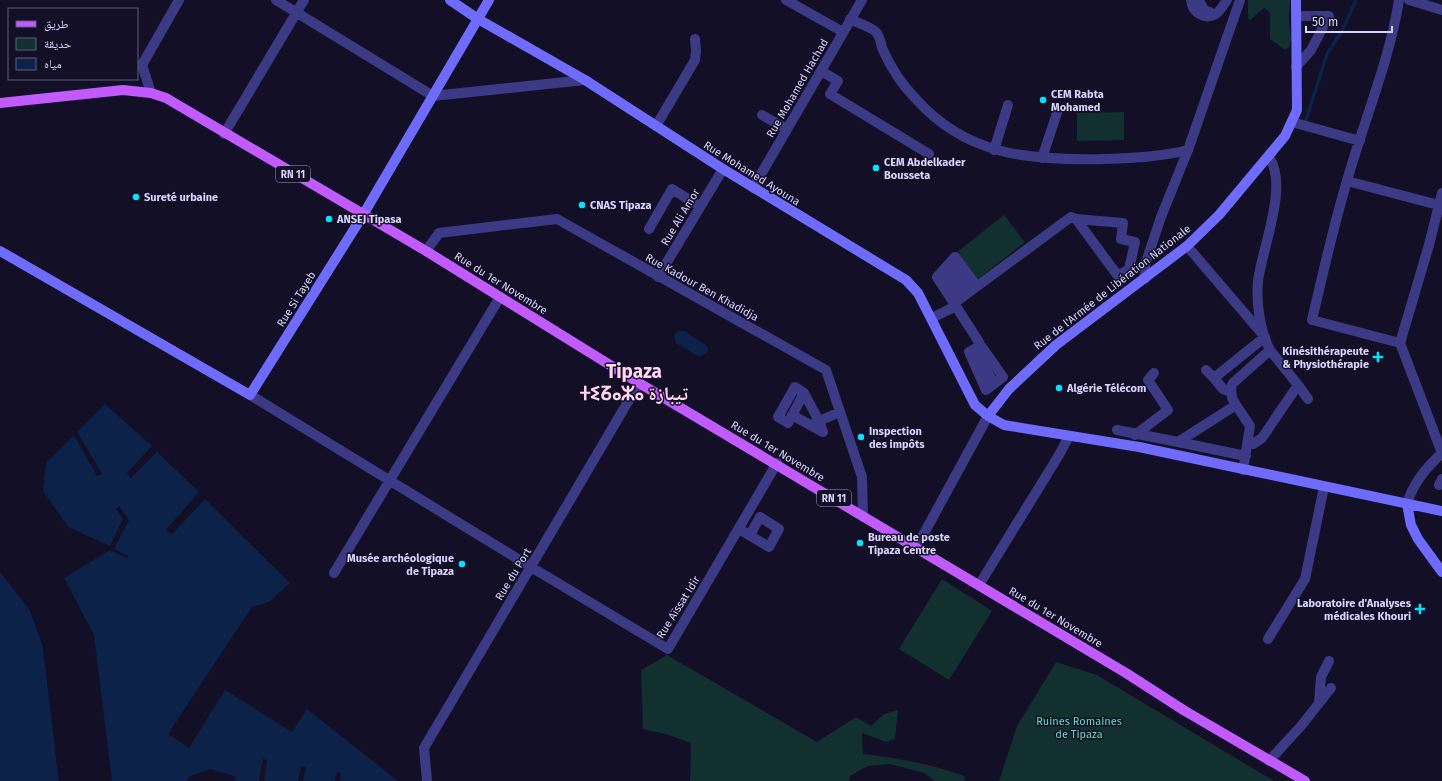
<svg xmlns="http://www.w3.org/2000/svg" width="1442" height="781" viewBox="0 0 1442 781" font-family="'Fira Sans','Noto Naskh Arabic','Noto Sans Tifinagh',sans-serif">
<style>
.green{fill:#12302f}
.water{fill:#0c2248}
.pier{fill:#130f26}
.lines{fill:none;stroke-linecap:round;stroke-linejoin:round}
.stream{stroke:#0c2248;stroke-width:3.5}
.minor{stroke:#3d3a85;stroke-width:10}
.secondary{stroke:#6f6bff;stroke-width:10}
.primary{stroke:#c25bff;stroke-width:10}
.poi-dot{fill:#00e5ff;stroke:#130f26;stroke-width:1.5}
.labels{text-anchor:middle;stroke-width:3;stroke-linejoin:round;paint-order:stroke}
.shield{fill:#130f26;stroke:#9e99be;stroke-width:1}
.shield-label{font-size:10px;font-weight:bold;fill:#d9d4ff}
.street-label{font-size:11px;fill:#d9d4ff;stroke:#130f26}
.poi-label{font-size:11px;font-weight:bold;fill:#d9d4ff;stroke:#130f26;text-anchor:start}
.park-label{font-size:11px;fill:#5fe0c0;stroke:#130f26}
.town-label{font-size:19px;font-weight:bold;fill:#ffd6f0;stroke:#130f26}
</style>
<rect width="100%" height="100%" fill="#130f26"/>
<!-- green -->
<path class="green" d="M 1248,0 L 1290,0 L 1289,20 L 1291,40 L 1289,47 L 1285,50 L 1270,39 L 1270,13 L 1264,8 L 1250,20 L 1248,18 Z
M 1124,112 L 1124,140 L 1077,141 L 1077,113 Z
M 1004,215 L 1025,242 L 978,279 L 957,252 Z
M 942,579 L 992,611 L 949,680 L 899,649 Z
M 667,655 L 817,742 L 856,717 L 871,726 L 884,714 L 898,710 L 895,739 L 886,742 L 862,733 L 863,754 C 898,758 931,764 964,776 L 965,781 L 935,781 L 924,773 L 890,764 L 868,766 L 850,776 L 849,781 L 690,781 L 691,743 L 666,734 L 643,729 L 641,670 Z
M 1056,662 L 1097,675 L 1274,781 L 999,781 L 1017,726 Z"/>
<!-- water -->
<path class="water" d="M 678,331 L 684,331 L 706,345 L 708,348 L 707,353 L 699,357 L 676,343 L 674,335 Z
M 105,404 L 152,446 L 127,473 L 131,478 L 157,452 L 199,492 L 166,530 L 172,534 L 205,499 L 290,583 L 269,602 L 252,607 L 168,734 L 189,748 L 225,690 L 292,732 L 307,709 L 398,781 L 340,781 L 341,773 L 337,772 L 335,781 L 303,781 L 306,767 L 301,766 L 298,781 L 264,781 L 267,760 L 263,759 L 259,781 L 236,781 L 234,776 L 210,769 L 189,777 L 187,781 L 112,781 L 94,635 L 64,578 L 110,550 L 128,559 L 128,556 L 114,549 L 129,520 L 119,506 L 116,509 L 123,519 L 110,546 L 68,527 L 43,491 L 46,463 L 74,435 L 97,476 L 102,474 L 77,432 Z
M 0,572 L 30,610 L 43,647 L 59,781 L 0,781 Z"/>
<!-- pier -->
<path class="pier" d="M 0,570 L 7,576 L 31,609 L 45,646 L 61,781 L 59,781 L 43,647 L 30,610 Z"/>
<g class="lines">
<!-- stream -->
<path class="stream" d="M 1306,120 L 1327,54 L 1342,31 L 1356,0"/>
<!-- minor -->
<path class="minor" d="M 276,0 L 433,96 L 585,80
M 786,0 L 843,32
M 1191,0 C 1192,13 1206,21 1217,13 C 1221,10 1224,4 1227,0
M 1199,0 L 1204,10 L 1210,12
M 1399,0 C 1389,63 1364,120 1347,181 C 1333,227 1323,274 1312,320 L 1400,343 L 1442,453
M 1409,0 L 1442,10
M 850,19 C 858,23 868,26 875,31 C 879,34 881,43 882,48 C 890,66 901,84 915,98 C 966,156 1031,161 1104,159 C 1131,158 1161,157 1188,150
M 1296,67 L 1311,50 L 1329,16 L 1296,16
M 821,71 L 838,81 L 830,94 L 929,154
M 151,93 L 142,65 L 179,0
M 762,115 L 787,129
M 1292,122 L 1360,141
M 656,126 L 695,60 L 696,51 L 695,39
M 224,134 L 304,0
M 994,150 L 1008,105
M 1042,158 L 1058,110
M 1347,181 L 1442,206
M 753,188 L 862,0
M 649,229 L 672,189 L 699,206
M 1187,246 L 1265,337 L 1214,378 L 1223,389 L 1231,392
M 426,251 L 439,233 L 557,219 L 826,370 L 862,477 L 863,517
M 949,264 L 969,292
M 944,270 L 962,297
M 658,277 L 723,169
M 1145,279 L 1145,265 L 1161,217 L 1188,150 L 1240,0
M 977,286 L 955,257 L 937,277 L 979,342 L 980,346 L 969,352 L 986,390 L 1003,377 L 982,347 L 980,346 L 978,355 L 994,384
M 932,318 L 952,308 L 957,301 L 1071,217 L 1076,219 L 1123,223 L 1121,239 L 1135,242 L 1129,269 L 1118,276 L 1076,219
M 1400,343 L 1429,245 L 1442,193
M 1206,370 L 1214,378
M 1298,385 L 1308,399
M 804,393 L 788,423 L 778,417 L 795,387 L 804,393 L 819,421 L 840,412
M 250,395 L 531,567 L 668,649 L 777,463
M 792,415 L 823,432 L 819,421 L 811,425
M 1117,430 L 1178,442 L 1236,405
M 1135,435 L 1168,410 L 1148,380 L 1154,373
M 1178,442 L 1246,456
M 1248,444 L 1253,444 L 1262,438 L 1298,385 L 1270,350
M 1243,470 L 1250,426 L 1236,405 L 1232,398 L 1231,387 L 1233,383 L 1270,350 C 1260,331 1256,303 1258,281 C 1262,248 1289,186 1269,157
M 1439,485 L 1442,479
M 1407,504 C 1413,483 1426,468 1442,453
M 739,529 L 769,547 L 779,529 L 760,517 L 750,535
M 916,548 L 988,416
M 334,573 L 500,297
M 979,585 L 1059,455 L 1069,436
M 1268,639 L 1305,579 L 1324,487
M 1319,702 L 1321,677 L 1329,661
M 1269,761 L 1301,726 L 1331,688
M 427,781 L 424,748 L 639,383"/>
<!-- secondary -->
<path class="secondary" d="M 450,0 L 478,19 L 585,80 L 723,169 L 906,280 L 918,293 L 975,405 L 988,416 L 1004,425 L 1139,447 L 1442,511
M 0,251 L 250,395 L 363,215 L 489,0
M 988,416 L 1009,389 L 1056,345 L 1187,246 L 1219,215 L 1285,136 L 1297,110 L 1296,0
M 1407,504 L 1411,525 L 1418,539 L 1442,572"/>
<!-- primary -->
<path class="primary" d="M 0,103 L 123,90 L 151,93 L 166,98 L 426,251 L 639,383 L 1126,673 L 1185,711 L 1305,781"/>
</g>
<!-- markers -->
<g class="poi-dot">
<circle cx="1043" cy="100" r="4"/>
<circle cx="876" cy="168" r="4"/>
<circle cx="136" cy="197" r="4"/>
<circle cx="582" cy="205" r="4"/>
<circle cx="329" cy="219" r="4"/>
<path d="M1376 351h4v4h4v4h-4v4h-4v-4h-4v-4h4z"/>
<circle cx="1059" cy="388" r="4"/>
<circle cx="861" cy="437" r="4"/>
<circle cx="860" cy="543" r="4"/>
<circle cx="462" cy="564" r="4"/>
<path d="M1418 603h4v4h4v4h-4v4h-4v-4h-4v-4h4z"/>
</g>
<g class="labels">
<!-- shield labels -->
<g class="shield">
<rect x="276" y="166" width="34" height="16" rx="3"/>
<rect x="817" y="490" width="34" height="16" rx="3"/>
</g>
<g class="shield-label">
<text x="293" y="178">RN 11</text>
<text x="834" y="502">RN 11</text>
</g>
<!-- street labels -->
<g class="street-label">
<text transform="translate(797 88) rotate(-60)" y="4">Rue Mohamed Hachad</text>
<text transform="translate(752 173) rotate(32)" y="4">Rue Mohamed Ayouna</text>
<text transform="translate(680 217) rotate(-59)" y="4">Rue Ali Amor</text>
<text transform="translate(501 283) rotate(32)" y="4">Rue du 1er Novembre</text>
<text transform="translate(702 287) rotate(29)" y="4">Rue Kadour Ben Khadidja</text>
<text transform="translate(1112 287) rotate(-38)" y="4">Rue de l'Armée de Libération Nationale</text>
<text transform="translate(296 299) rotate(-58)" y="4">Rue Si Tayeb</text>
<text transform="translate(778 451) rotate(31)" y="4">Rue du 1er Novembre</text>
<text transform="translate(513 574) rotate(-59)" y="4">Rue du Port</text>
<text transform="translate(678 607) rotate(-58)" y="4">Rue Aïssat Idir</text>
<text transform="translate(1056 617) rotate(31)" y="4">Rue du 1er Novembre</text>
</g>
<!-- poi labels -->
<g class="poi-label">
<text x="1051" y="98">CEM Rabta<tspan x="1051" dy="13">Mohamed</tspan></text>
<text x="884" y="166">CEM Abdelkader<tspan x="884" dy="13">Bousseta</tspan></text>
<text x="144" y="201">Sureté urbaine</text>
<text x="590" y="209">CNAS Tipaza</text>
<text x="337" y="223">ANSEJ Tipasa</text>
<text x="1369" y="355" text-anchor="end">Kinésithérapeute<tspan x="1369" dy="13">&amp; Physiothérapie</tspan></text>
<text x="1067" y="392">Algérie Télécom</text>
<text x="869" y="435">Inspection<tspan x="869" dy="13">des impôts</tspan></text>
<text x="868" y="541">Bureau de poste<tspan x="868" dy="13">Tipaza Centre</tspan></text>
<text x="454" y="562" text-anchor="end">Musée archéologique<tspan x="454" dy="13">de Tipaza</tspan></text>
<text x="1411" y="607" text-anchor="end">Laboratoire d'Analyses<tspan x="1411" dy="13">médicales Khouri</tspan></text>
</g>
<!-- park labels -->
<g class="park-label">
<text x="1079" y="725">Ruines Romaines<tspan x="1079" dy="13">de Tipaza</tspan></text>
</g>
<!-- town labels -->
<g class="town-label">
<text x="634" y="378">Tipaza<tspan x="634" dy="22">ⵜⵉⵒⴰⵣⴰ تيبازة</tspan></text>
</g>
</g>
<!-- legend -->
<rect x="8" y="8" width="130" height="72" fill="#130f26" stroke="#625e7d"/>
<rect x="16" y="21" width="20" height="6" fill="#c25bff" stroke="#625e7d"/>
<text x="44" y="28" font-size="12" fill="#d9d4ff">طريق</text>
<rect x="16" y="38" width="20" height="12" fill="#12302f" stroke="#625e7d"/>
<text x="44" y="48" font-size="12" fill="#d9d4ff">حديقة</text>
<rect x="16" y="58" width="20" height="12" fill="#0c2248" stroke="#625e7d"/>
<text x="44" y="68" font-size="12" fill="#d9d4ff">مياه</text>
<!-- scale -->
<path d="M1306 26v6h86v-6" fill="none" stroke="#d9d4ff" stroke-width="2"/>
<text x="1312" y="26" font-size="12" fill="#d9d4ff" stroke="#130f26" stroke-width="3" paint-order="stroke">50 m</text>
</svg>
